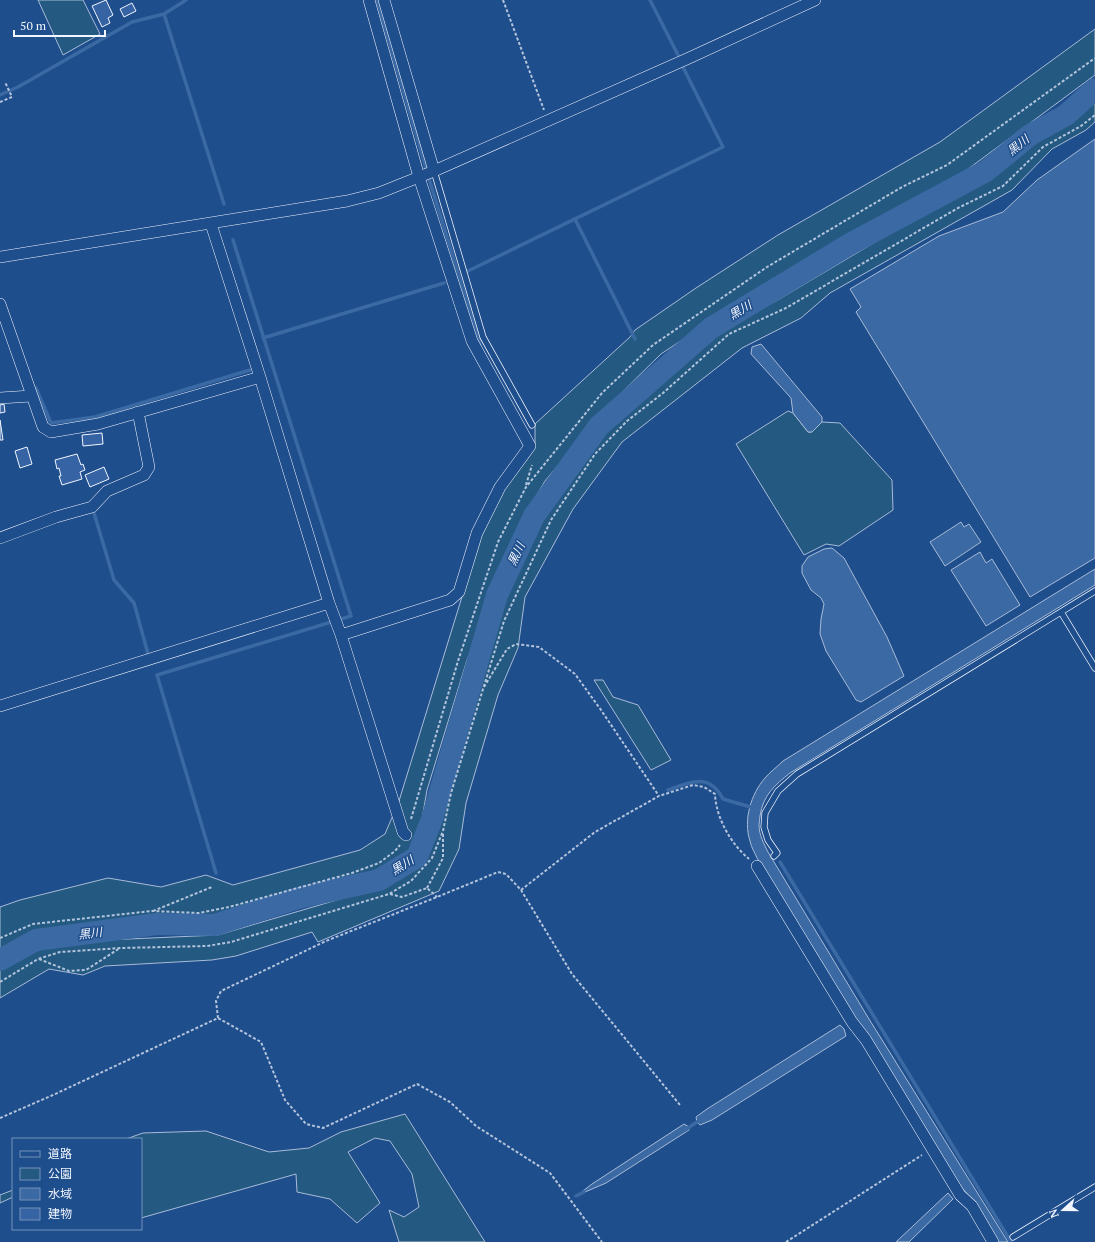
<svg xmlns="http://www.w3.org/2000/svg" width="1095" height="1242" viewBox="0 0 1095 1242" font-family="'PT Serif','Noto Sans JP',serif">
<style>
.green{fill:#245a82;stroke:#a8bbd7}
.water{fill:#3b69a3;stroke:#a8bbd7}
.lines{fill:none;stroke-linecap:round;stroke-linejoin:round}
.stream{stroke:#3b69a3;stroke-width:3.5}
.river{stroke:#3b69a3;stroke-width:22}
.building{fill:#3563a3;stroke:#f2f6ff}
.service-casing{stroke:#f2f6ff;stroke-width:7}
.minor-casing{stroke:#f2f6ff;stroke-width:12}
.path{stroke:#b3c4dc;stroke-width:2;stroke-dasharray:3 2;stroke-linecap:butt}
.service{stroke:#1f4e8c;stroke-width:5.5}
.minor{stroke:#1f4e8c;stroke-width:11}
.labels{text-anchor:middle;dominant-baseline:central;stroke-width:3;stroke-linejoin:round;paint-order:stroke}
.water-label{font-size:12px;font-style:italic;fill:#f2f6ff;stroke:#1f4e8c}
</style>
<rect width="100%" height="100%" fill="#1f4e8c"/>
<path class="green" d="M 38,0 L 83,0 L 100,34 L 63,55 Z
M 1095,29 L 1095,75 L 964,172 L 769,282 L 661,354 L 604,410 L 545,481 L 521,522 L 467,660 L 427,790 L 419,836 L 404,858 L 381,872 L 214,921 L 152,921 L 34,933 L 0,949 L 0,907 L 20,900 L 108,878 L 161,887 L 206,875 L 233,885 L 360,850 L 385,834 L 399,801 L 461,600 L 479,536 L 503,489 L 535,446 L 535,424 L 630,337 L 635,330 L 696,288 L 778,235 L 940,142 Z
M 1095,101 L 1095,122 L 1086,130 L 1052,149 L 1012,190 L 830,293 L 801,318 L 742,348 L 622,442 L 573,509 L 525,597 L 518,648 L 498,695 L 466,803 L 459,849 L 439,891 L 318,942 L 312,932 L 236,956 L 212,960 L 105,966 L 83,975 L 49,969 L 0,998 L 0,970 L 27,954 L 62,942 L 218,935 L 391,884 L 418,863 L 432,837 L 440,804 L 495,621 L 542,516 L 588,449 L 618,415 L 670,371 L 722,326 L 776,301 L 956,194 L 997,175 L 1038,137 L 1067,125 Z
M 788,411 L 793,413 L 808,432 L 812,432 L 822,422 L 840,423 L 892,480 L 893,510 L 839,546 L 826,544 L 804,555 L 736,444 Z
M 594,680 L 603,680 L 613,697 L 638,705 L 671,760 L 651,770 Z
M 405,1114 L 485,1242 L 399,1242 L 389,1210 L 404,1217 L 419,1207 L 412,1174 L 390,1141 L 375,1138 L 348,1152 L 380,1203 L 357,1223 L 330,1199 L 297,1192 L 296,1174 L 141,1218 L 141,1139 L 126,1139 L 143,1133 L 206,1131 L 269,1152 L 309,1148 L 341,1132 Z
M 13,1190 L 13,1197 L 0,1203 L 0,1195 Z"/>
<path class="water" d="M 1095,139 L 1095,558 L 1030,597 L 856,312 L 861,307 L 850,289 L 939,236 L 1003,212 L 1037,180 Z
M 761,344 L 822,417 L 822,422 L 812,432 L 808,432 L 793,413 L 791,398 L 751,354 L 752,347 Z
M 961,522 L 964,527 L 969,524 L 981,542 L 945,566 L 930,542 Z
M 832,548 L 844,558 L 887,637 L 904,676 L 861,702 L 856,700 L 826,651 L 820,634 L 821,619 L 824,604 L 821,598 L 811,590 L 802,573 L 802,566 L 808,557 L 824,549 Z
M 980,552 L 986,563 L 992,559 L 1020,605 L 986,626 L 951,570 Z
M 1095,569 L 1095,585 L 790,773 C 775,785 763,795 760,816 C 760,819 759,822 759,825 C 759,835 764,844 768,852 L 869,1019 L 1008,1242 L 998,1242 L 976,1204 L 961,1187 L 860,1027 L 757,858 C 755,853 751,847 750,841 C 743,820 751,794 765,778 C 770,772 777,767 783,761 Z
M 840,1025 L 844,1029 L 846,1036 L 712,1120 L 700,1125 L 697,1122 L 696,1117 L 707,1109 Z
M 684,1124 L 689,1127 L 689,1130 L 606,1183 L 578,1195 L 592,1184 Z
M 948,1193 L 953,1199 L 909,1242 L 896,1242 Z"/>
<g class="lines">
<path class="stream" d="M 186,0 L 164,14 L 224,204
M 377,0 L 430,182 L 480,344
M 650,0 L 678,55
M 0,95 L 18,87 L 132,22 L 164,14
M 575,219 L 635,339
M 468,271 L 723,147 L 683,67
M 263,338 L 444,283
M 36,388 L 51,423 L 95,417 L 250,370
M 94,513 L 114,580 L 134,603 L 148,654
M 668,790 C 690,782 709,772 723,799 L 754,808
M 780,862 L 1011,1242
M 216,873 L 157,675 L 351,616 L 233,240
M 685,1130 L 700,1120
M 576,1196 L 584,1192"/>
<path class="river" d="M 0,960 L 36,940 L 157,924 L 215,925 L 298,898 L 379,880 L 417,857 L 432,819 L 497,595 L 534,516 L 599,426 L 711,328 L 850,244 L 986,171 L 1030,135 L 1066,115 L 1095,89"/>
</g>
<path class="building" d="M 106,0 L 113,15 L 108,18 L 110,23 L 102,27 L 92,6 Z
M 132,3 L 136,11 L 124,17 L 120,9 Z
M 4,404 L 5,412 L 0,413 L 0,405 Z
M 0,420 L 3,440 L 0,440 Z
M 102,433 L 103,444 L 83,446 L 82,435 Z
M 27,447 L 32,464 L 20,468 L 15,451 Z
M 77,454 L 81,465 L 83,464 L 85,470 L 80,472 L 82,479 L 62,485 L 59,476 L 61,476 L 59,468 L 57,469 L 55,460 Z
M 104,467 L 109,479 L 90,487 L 85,475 Z"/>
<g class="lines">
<defs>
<path id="service" d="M 434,171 L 483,337 L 532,425
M 1061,612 L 1095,668
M 774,856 L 777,853 L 768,840 L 764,827 L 765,813 L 778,791 L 797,774 L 1095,591
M 1013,1237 L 1095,1187"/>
<path id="minor" d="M 384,0 L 434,171
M 211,224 L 260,377 L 329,603 L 341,635 L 403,832 L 406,835
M 0,257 L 347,201 L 379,193 L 434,171 L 689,58 L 815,0
M 0,304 L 43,427 L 51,432 L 98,424 L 260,377
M 0,398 L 31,396
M 0,538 L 56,517 L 92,507 L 107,491 L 144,475 L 149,467 L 138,412
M 341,635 L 450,600 L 459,592 L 477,533 L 500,487 L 530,446 L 472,341 L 419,177 L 369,0
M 0,706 L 329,603
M 757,866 L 852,1022 L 866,1040 L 960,1195 L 972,1206 L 993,1242"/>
</defs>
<use href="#service" class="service-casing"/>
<use href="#minor" class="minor-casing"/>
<path class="path" d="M 503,0 L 544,110
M 0,102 L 12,97 L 5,82
M 526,485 L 532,465
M 484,687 L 507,649 L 516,644 L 539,647 L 575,674 L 601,710 L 659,796
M 411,819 L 458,661 L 498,542 L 526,487 L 602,393 L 653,345 L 767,267 L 902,187 L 947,165 L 1095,58
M 427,888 L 443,858 L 443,832
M 521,890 L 595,832 L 659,796 L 693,785 L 704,787 L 715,794 C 716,818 731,844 749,859
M 390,894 L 402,897 L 427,888 L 437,897
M 153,911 L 212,887
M 0,938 L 33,924 L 152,911 L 199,913 L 229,907 L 352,873 L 379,863 L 395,851 L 400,845
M 39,959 L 69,971 L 86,970 L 120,948
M 0,982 L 38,959 L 60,952 L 121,948 L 207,946 L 231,942 L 389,894 L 411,881 L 432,858 L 443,831 L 451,793 L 504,621 L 551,520 L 595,454 L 627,421 L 663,393 L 729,334 L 786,308 L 958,208 L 1003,186 L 1043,147 L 1081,126 L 1095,115
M 218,1018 L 216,1001 L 221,991 L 326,941 L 437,897 L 498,872 L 506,874 L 521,890 L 572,974 L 680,1105
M 0,1118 L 53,1095 L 218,1018 L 261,1042 L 285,1100 L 306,1124 L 323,1128 L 417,1084 L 450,1102 L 476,1126 L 550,1173 L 602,1242
M 786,1242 L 922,1155"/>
<use href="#service" class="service"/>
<use href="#minor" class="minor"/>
</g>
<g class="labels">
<g class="water-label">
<text transform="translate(1018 145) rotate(-39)">黒川</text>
<text transform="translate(740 310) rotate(-31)">黒川</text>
<text transform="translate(516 554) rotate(-65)">黒川</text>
<text transform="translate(402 865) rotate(-32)">黒川</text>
<text transform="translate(90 933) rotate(-7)">黒川</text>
</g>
</g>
<rect x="12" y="1138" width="130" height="92" fill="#1f4e8c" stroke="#7391ba"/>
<rect x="20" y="1151" width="20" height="6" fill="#1f4e8c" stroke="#7391ba"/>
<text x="48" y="1158" font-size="12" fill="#f2f6ff">道路</text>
<rect x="20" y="1168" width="20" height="12" fill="#245a82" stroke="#7391ba"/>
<text x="48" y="1178" font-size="12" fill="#f2f6ff">公園</text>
<rect x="20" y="1188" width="20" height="12" fill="#3b69a3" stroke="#7391ba"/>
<text x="48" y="1198" font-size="12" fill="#f2f6ff">水域</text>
<rect x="20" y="1208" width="20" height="12" fill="#3563a3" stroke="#7391ba"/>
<text x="48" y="1218" font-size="12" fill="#f2f6ff">建物</text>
<g transform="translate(1063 1210) rotate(249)" stroke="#1f4e8c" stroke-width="3" paint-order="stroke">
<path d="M0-3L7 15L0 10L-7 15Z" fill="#f2f6ff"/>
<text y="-6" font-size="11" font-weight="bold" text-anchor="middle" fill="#f2f6ff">N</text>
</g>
<path d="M14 30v6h91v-6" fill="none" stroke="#f2f6ff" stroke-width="2"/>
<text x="20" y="30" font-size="12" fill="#f2f6ff" stroke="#1f4e8c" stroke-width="3" paint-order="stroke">50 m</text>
</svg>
